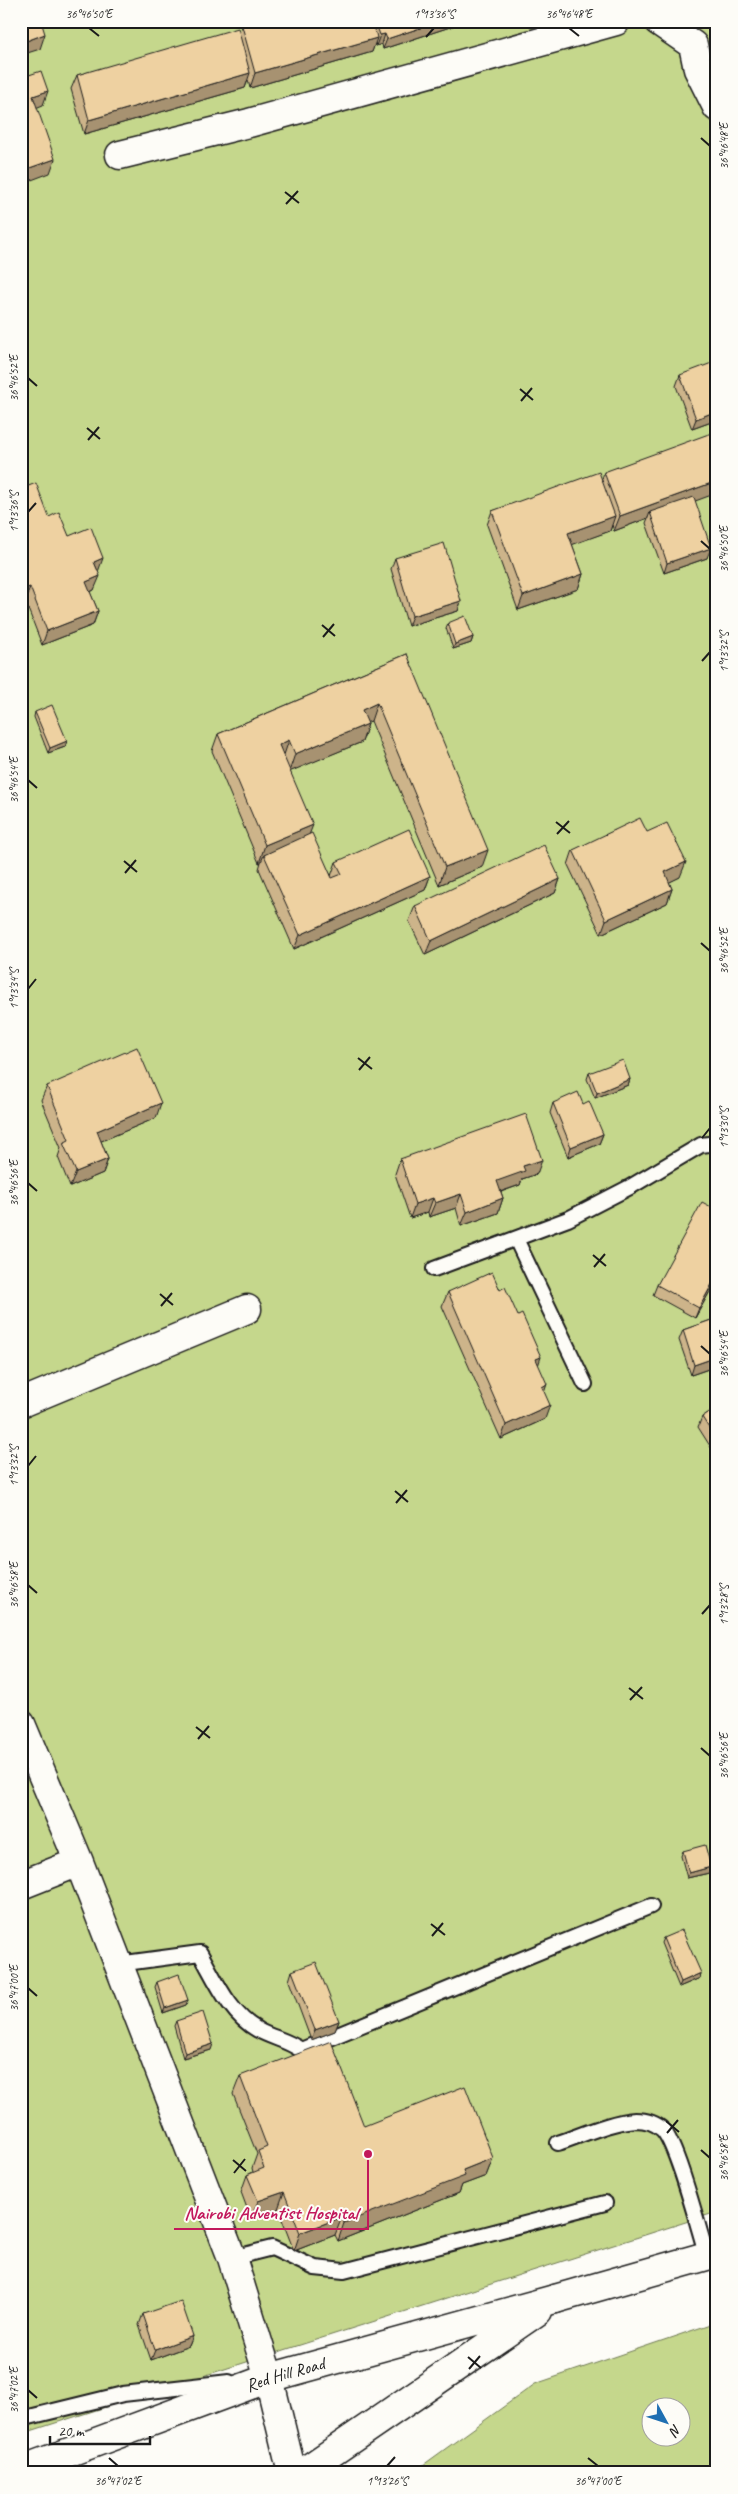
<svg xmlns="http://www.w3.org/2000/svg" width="738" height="2494" viewBox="0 0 738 2494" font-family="Caveat,sans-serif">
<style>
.green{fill:#c5d78c;stroke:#707a54;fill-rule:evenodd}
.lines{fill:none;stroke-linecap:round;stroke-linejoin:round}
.service-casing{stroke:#1c1c1c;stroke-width:18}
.minor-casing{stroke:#1c1c1c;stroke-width:31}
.tertiary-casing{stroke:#1c1c1c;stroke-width:31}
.secondary-casing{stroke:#1c1c1c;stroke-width:31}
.service{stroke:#fdfcf7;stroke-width:14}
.minor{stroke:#fdfcf7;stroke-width:28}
.tertiary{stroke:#fdfcf7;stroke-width:28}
.secondary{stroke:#fdfcf7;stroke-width:28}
.wall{fill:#cdb48a;stroke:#1c1c1c}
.shaded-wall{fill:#a79271;stroke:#1c1c1c}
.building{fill:#eed1a1;stroke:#1c1c1c}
.ticks{fill:none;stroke:#1c1c1c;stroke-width:2}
.labels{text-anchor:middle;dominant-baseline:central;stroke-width:4;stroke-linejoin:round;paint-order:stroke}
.street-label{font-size:18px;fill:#1c1c1c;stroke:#fdfcf7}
.leader{fill:none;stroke:#c2185b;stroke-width:2}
.callout-dot{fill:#c2185b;stroke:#fdfcf7;stroke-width:2}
.callout-label{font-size:19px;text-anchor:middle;font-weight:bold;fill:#c2185b;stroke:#fdfcf7;stroke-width:4;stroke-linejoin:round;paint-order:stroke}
.neatline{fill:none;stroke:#1c1c1c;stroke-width:2}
.ticks-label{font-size:12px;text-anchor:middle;fill:#1c1c1c}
</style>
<rect width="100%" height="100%" fill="#fdfcf7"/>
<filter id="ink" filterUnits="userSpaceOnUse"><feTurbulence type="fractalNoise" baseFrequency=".02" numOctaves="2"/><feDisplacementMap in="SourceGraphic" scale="10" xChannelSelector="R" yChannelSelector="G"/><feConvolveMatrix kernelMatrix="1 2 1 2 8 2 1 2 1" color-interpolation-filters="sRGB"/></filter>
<g filter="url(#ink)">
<path class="green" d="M 21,21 L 717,21 L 717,2212 L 21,2434 Z
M 717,2322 L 717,2473 L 412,2473 L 535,2384 ZM 650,2406 L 680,2406 L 680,2436 L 650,2436 Z"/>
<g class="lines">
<defs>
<path id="service" d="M 516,1239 L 585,1384
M 434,1269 L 568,1219 L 630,1187 L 701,1145 L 717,1143
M 118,1964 L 200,1953 C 215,1979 230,2015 258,2030 C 272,2038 287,2040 301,2050 L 651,1906
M 558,2143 C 582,2135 610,2122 635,2120 C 645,2120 656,2123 663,2130 C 678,2147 699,2231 707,2256
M 232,2258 L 272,2248 L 315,2268 L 344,2271 L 605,2203
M 21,2419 L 123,2394 L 229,2382"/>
<path id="minor" d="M 658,21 L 693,45 L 698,69 L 717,107
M 120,155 L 249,123 L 616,21
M 21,1403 L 247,1309
M 21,1724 L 79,1862
M 21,1885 L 79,1862 L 232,2258 L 269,2378 L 292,2473"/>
<path id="tertiary" d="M 555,2299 L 717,2253"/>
<g id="secondary">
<path id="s1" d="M 21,2470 L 269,2378 L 555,2299"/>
<path d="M 302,2473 L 538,2311"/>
</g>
</defs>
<use href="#service" class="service-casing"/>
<use href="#minor" class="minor-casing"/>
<use href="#tertiary" class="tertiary-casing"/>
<use href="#secondary" class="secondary-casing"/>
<use href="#service" class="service"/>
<use href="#minor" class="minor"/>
<use href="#tertiary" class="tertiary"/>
<use href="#secondary" class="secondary"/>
</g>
<path class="wall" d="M 257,21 L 455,21 L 453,26 L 383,49 L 382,44 L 376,46 L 375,43 L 372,52 L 250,88 L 248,80 L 245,88 L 84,134 L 71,89 L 77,75 L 239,33 L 242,26 Z
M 680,375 L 717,420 L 692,429 L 676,386 Z
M 604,472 L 695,501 L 707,558 L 664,573 L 646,523 L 648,518 L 614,531 L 612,525 L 610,531 L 572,544 L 583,574 L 578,589 L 518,610 L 487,525 L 492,511 L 602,479 Z
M 21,489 L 69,536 L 98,572 L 94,590 L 90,592 L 98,611 L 93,625 L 42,645 L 25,601 L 21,603 Z
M 395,558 L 461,601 L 458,611 L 408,626 L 391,569 Z
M 448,623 L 473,637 L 471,643 L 453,649 L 446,628 Z
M 407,654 L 482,867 L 439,885 L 371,721 L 367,722 L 368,724 L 362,742 L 290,771 L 310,834 L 331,876 L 336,862 L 430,876 L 425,890 L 294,949 L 259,869 L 261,862 L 259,863 L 212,751 L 218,734 Z
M 35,712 L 65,747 L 48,753 L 34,717 Z
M 647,832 L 680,877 L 669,882 L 672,889 L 667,903 L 601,934 L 568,865 L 573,850 Z
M 560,879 L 555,893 L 425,955 L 409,921 L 415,906 Z
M 589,1073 L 630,1079 L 628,1085 L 595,1098 L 587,1079 Z
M 47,1086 L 156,1118 L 101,1141 L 108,1159 L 103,1173 L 70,1187 L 58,1157 L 61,1148 L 41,1100 Z
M 553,1103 L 583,1104 L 603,1134 L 599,1144 L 568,1157 L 550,1113 Z
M 400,1159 L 537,1174 L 522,1179 L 520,1185 L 501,1192 L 503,1198 L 498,1213 L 461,1226 L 456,1208 L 429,1217 L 428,1212 L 410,1218 L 395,1174 Z
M 717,1210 L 717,1279 L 695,1318 L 653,1295 L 657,1285 Z
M 500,1290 L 538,1364 L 545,1419 L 501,1439 L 442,1306 L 448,1292 Z
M 717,1318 L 717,1366 L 691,1375 L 679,1340 L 683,1330 Z
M 717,1407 L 717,1457 L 698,1427 L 702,1417 Z
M 683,1851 L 711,1867 L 709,1873 L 687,1878 L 681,1856 Z
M 663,1938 L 701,1973 L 700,1978 L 679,1987 L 661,1943 Z
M 292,1971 L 339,2021 L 335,2031 L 311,2040 L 289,1981 Z
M 157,1982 L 188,2000 L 186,2005 L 163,2013 L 155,1987 Z
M 176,2021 L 211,2050 L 183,2058 L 174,2026 Z
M 240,2076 L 364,2126 L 493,2158 L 486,2176 L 462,2185 L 459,2193 L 338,2241 L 335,2235 L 294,2251 L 278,2209 L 251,2219 L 241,2192 L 247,2175 L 253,2172 L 252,2168 L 257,2154 L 233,2094 Z
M 143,2314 L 193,2336 L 189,2346 L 151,2360 L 139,2325 Z"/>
<path class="shaded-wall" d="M 441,21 L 455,21 L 453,26 L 383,49 L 387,39 Z
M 45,34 L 40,49 L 21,55 L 21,43 Z
M 385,34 L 382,44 L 376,46 L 380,35 Z
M 377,38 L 372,52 L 250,88 L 255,73 Z
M 250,73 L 245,88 L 84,134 L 89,120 Z
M 48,91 L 43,105 L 28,111 L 33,96 Z
M 55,159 L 50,173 L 21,184 L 21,171 Z
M 717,411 L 717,420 L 692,429 L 696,419 Z
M 717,481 L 717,493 L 652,517 L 650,512 L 648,518 L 614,531 L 620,516 Z
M 615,516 L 610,531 L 563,548 L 568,533 Z
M 711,548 L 707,558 L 664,573 L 667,563 Z
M 103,558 L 98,572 L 94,562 Z
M 583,574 L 578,589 L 518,610 L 523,596 Z
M 100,576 L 94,590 L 81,596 L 86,582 Z
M 30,587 L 25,601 L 21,603 L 21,590 Z
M 461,601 L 458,611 L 408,626 L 412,616 Z
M 98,611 L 93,625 L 42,645 L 47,631 Z
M 473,637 L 471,643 L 453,649 L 455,644 Z
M 377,703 L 371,721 L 356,727 L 362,710 Z
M 368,724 L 362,742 L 289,772 L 295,754 Z
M 289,740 L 283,758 L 279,745 Z
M 67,741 L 65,747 L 48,753 L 50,748 Z
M 313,825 L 306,843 L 264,855 L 261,862 L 259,863 L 265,845 Z
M 488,850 L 482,867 L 439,885 L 445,867 Z
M 686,862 L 680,877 L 660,887 L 665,872 Z
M 430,876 L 425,890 L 294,949 L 300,935 Z
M 560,879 L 555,893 L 425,955 L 431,941 Z
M 672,889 L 667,903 L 601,934 L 606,920 Z
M 630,1079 L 628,1085 L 595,1098 L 597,1093 Z
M 161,1103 L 156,1118 L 92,1145 L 97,1131 Z
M 603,1134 L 599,1144 L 568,1157 L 571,1147 Z
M 108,1159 L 103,1173 L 70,1187 L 76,1172 Z
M 542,1160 L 537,1174 L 522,1179 L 520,1185 L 491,1195 L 497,1181 L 523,1166 Z
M 461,1194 L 456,1208 L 429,1217 L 435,1203 Z
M 433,1198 L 428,1212 L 410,1218 L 415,1204 Z
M 503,1198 L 498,1213 L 461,1226 L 467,1212 Z
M 717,1275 L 717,1279 L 695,1318 L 699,1308 Z
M 541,1357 L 536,1372 L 536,1359 Z
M 717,1357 L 717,1366 L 691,1375 L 694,1365 Z
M 547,1384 L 542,1399 L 542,1387 Z
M 550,1405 L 545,1419 L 501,1439 L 506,1425 Z
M 711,1867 L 709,1873 L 687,1878 L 689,1873 Z
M 701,1973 L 700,1978 L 679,1987 L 681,1982 Z
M 188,2000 L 186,2005 L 163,2013 L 165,2008 Z
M 339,2021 L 335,2031 L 311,2040 L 315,2030 Z
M 213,2044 L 211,2050 L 183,2058 L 185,2053 Z
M 493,2158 L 486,2176 L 462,2185 L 459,2193 L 338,2241 L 344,2223 L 463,2170 Z
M 284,2192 L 278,2209 L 251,2219 L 258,2201 Z
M 342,2217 L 335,2235 L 294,2251 L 300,2233 Z
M 193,2336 L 189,2346 L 151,2360 L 155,2350 Z"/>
<path class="building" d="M 21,21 L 41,21 L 45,34 L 21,43 Z
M 257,21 L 373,21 L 377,38 L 255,73 L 242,26 Z
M 375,21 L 441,21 L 387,39 L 385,34 L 380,35 Z
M 238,28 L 250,73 L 89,120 L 77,75 Z
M 21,63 L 26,76 L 41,71 L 48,91 L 33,96 L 55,159 L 21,171 Z
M 717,361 L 717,411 L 696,419 L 680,375 Z
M 717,431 L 717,481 L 620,516 L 604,472 Z
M 599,472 L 615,516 L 568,533 L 583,574 L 523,596 L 492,511 Z
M 36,483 L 49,517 L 59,512 L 69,536 L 91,527 L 103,558 L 94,562 L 100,576 L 86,582 L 98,611 L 47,631 L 30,587 L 21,590 L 21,552 L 24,551 L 21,543 L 21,489 Z
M 694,497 L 711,548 L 667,563 L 650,512 Z
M 444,543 L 461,601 L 412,616 L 395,558 Z
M 465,616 L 473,637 L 455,644 L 448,623 Z
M 407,654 L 488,850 L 445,867 L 377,703 L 362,710 L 368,724 L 295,754 L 289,740 L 279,745 L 313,825 L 265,845 L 218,734 Z
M 52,705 L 67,741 L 50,748 L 35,712 Z
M 640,818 L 647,832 L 667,823 L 686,862 L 665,872 L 672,889 L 606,920 L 573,850 Z
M 409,829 L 430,876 L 300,935 L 264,855 L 312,833 L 332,878 L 342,874 L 336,862 Z
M 544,845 L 560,879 L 431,941 L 415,906 Z
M 137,1047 L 161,1103 L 97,1131 L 108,1159 L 76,1172 L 63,1143 L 69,1140 L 47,1086 Z
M 623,1060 L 630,1079 L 597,1093 L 589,1073 Z
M 578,1092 L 583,1104 L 589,1101 L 603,1134 L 571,1147 L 553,1103 Z
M 526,1114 L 542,1160 L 523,1166 L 525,1171 L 497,1181 L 503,1198 L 467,1212 L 461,1194 L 435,1203 L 433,1198 L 415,1204 L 400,1159 Z
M 702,1202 L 717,1210 L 717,1275 L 699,1308 L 657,1285 Z
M 492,1272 L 500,1290 L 505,1287 L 518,1316 L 522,1314 L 541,1357 L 536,1359 L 547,1384 L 542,1387 L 550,1405 L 506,1425 L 448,1292 Z
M 717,1318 L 717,1357 L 694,1365 L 683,1330 Z
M 717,1407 L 717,1441 L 702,1417 Z
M 705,1845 L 711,1867 L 689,1873 L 683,1851 Z
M 682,1930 L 701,1973 L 681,1982 L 663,1938 Z
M 316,1962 L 339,2021 L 315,2030 L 292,1971 Z
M 179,1974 L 188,2000 L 165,2008 L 157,1982 Z
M 203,2012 L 213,2044 L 185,2053 L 176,2021 Z
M 331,2041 L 364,2126 L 465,2086 L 493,2158 L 463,2170 L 465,2176 L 344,2223 L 342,2217 L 300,2233 L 284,2192 L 258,2201 L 247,2175 L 264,2168 L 258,2151 L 267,2147 L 240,2076 Z
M 181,2301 L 193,2336 L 155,2350 L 143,2314 Z"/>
</g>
<path class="ticks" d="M 89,28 L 99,36M 569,28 L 579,36M 426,37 L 434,28M 701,138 L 710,146M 285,192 L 299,203M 286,204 L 298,191M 28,378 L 37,386M 520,389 L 533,400M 521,401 L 532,388M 87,428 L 100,439M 88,440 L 99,427M 28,512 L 36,503M 701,541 L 710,549M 322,625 L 335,636M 323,637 L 334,624M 702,661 L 710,652M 28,780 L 37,788M 556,822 L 570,833M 557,834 L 569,821M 124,861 L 137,872M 125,873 L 136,860M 701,943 L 710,951M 28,989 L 36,979M 358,1058 L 372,1069M 359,1070 L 370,1057M 702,1138 L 710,1128M 28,1183 L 37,1191M 593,1255 L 606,1266M 594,1267 L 605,1254M 160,1294 L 173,1305M 161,1306 L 172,1293M 701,1346 L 710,1354M 28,1466 L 36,1456M 395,1491 L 408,1502M 396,1503 L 407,1490M 28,1585 L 37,1593M 702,1614 L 710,1605M 629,1688 L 643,1699M 630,1700 L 642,1687M 196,1727 L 210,1738M 198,1739 L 209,1726M 701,1748 L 710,1756M 431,1924 L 445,1935M 432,1936 L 443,1923M 28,1988 L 37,1996M 666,2121 L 679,2132M 667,2133 L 678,2120M 701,2150 L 710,2158M 233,2160 L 246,2171M 234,2173 L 245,2159M 468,2357 L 481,2368M 469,2369 L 480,2356M 28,2390 L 37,2398M 109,2458 L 118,2466M 588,2458 L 598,2466M 387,2466 L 395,2457"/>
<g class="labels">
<g class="street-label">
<text stroke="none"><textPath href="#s1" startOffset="281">Red Hill Road</textPath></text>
</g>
</g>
<path class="leader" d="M368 2154L368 2229H174"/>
<circle class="callout-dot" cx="368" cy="2154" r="5"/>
<g class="callout-label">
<text x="271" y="2219">Nairobi Adventist Hospital</text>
</g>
<rect width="738" height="2494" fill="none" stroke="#fdfcf7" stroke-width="55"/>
<g transform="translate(666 2422) rotate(130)"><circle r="24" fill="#fdfcf7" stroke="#a3a29f"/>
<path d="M0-4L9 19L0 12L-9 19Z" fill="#1f6fb2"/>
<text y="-8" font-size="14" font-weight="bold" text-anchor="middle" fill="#1c1c1c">N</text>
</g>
<path d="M50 2436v8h100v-8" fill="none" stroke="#1c1c1c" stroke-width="2.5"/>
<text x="58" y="2436" font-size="15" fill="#1c1c1c" stroke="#fdfcf7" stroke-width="4" paint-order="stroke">20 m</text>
<rect x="28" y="28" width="682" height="2438" class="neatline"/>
<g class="ticks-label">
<text x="89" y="18">36°46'50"E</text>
<text x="434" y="18">1°13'36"S</text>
<text x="569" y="18">36°46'48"E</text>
<text transform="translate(724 146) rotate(-90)" y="4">36°46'48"E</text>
<text transform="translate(14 378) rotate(-90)" y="4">36°46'52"E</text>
<text transform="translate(14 512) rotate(-90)" y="4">1°13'36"S</text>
<text transform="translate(724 549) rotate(-90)" y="4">36°46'50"E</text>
<text transform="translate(724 652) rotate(-90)" y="4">1°13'32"S</text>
<text transform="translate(14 780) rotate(-90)" y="4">36°46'54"E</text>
<text transform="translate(724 951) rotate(-90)" y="4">36°46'52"E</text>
<text transform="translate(14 989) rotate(-90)" y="4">1°13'34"S</text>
<text transform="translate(724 1128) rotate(-90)" y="4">1°13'30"S</text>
<text transform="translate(14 1183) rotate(-90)" y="4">36°46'56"E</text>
<text transform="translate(724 1354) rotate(-90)" y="4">36°46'54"E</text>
<text transform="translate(14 1466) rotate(-90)" y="4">1°13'32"S</text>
<text transform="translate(14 1585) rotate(-90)" y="4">36°46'58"E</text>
<text transform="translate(724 1605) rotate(-90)" y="4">1°13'28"S</text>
<text transform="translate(724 1756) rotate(-90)" y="4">36°46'56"E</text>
<text transform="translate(14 1988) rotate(-90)" y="4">36°47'00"E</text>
<text transform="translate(724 2158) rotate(-90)" y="4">36°46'58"E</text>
<text transform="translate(14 2390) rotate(-90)" y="4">36°47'02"E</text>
<text x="118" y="2485">36°47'02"E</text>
<text x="387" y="2485">1°13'26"S</text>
<text x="598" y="2485">36°47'00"E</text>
</g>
</svg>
